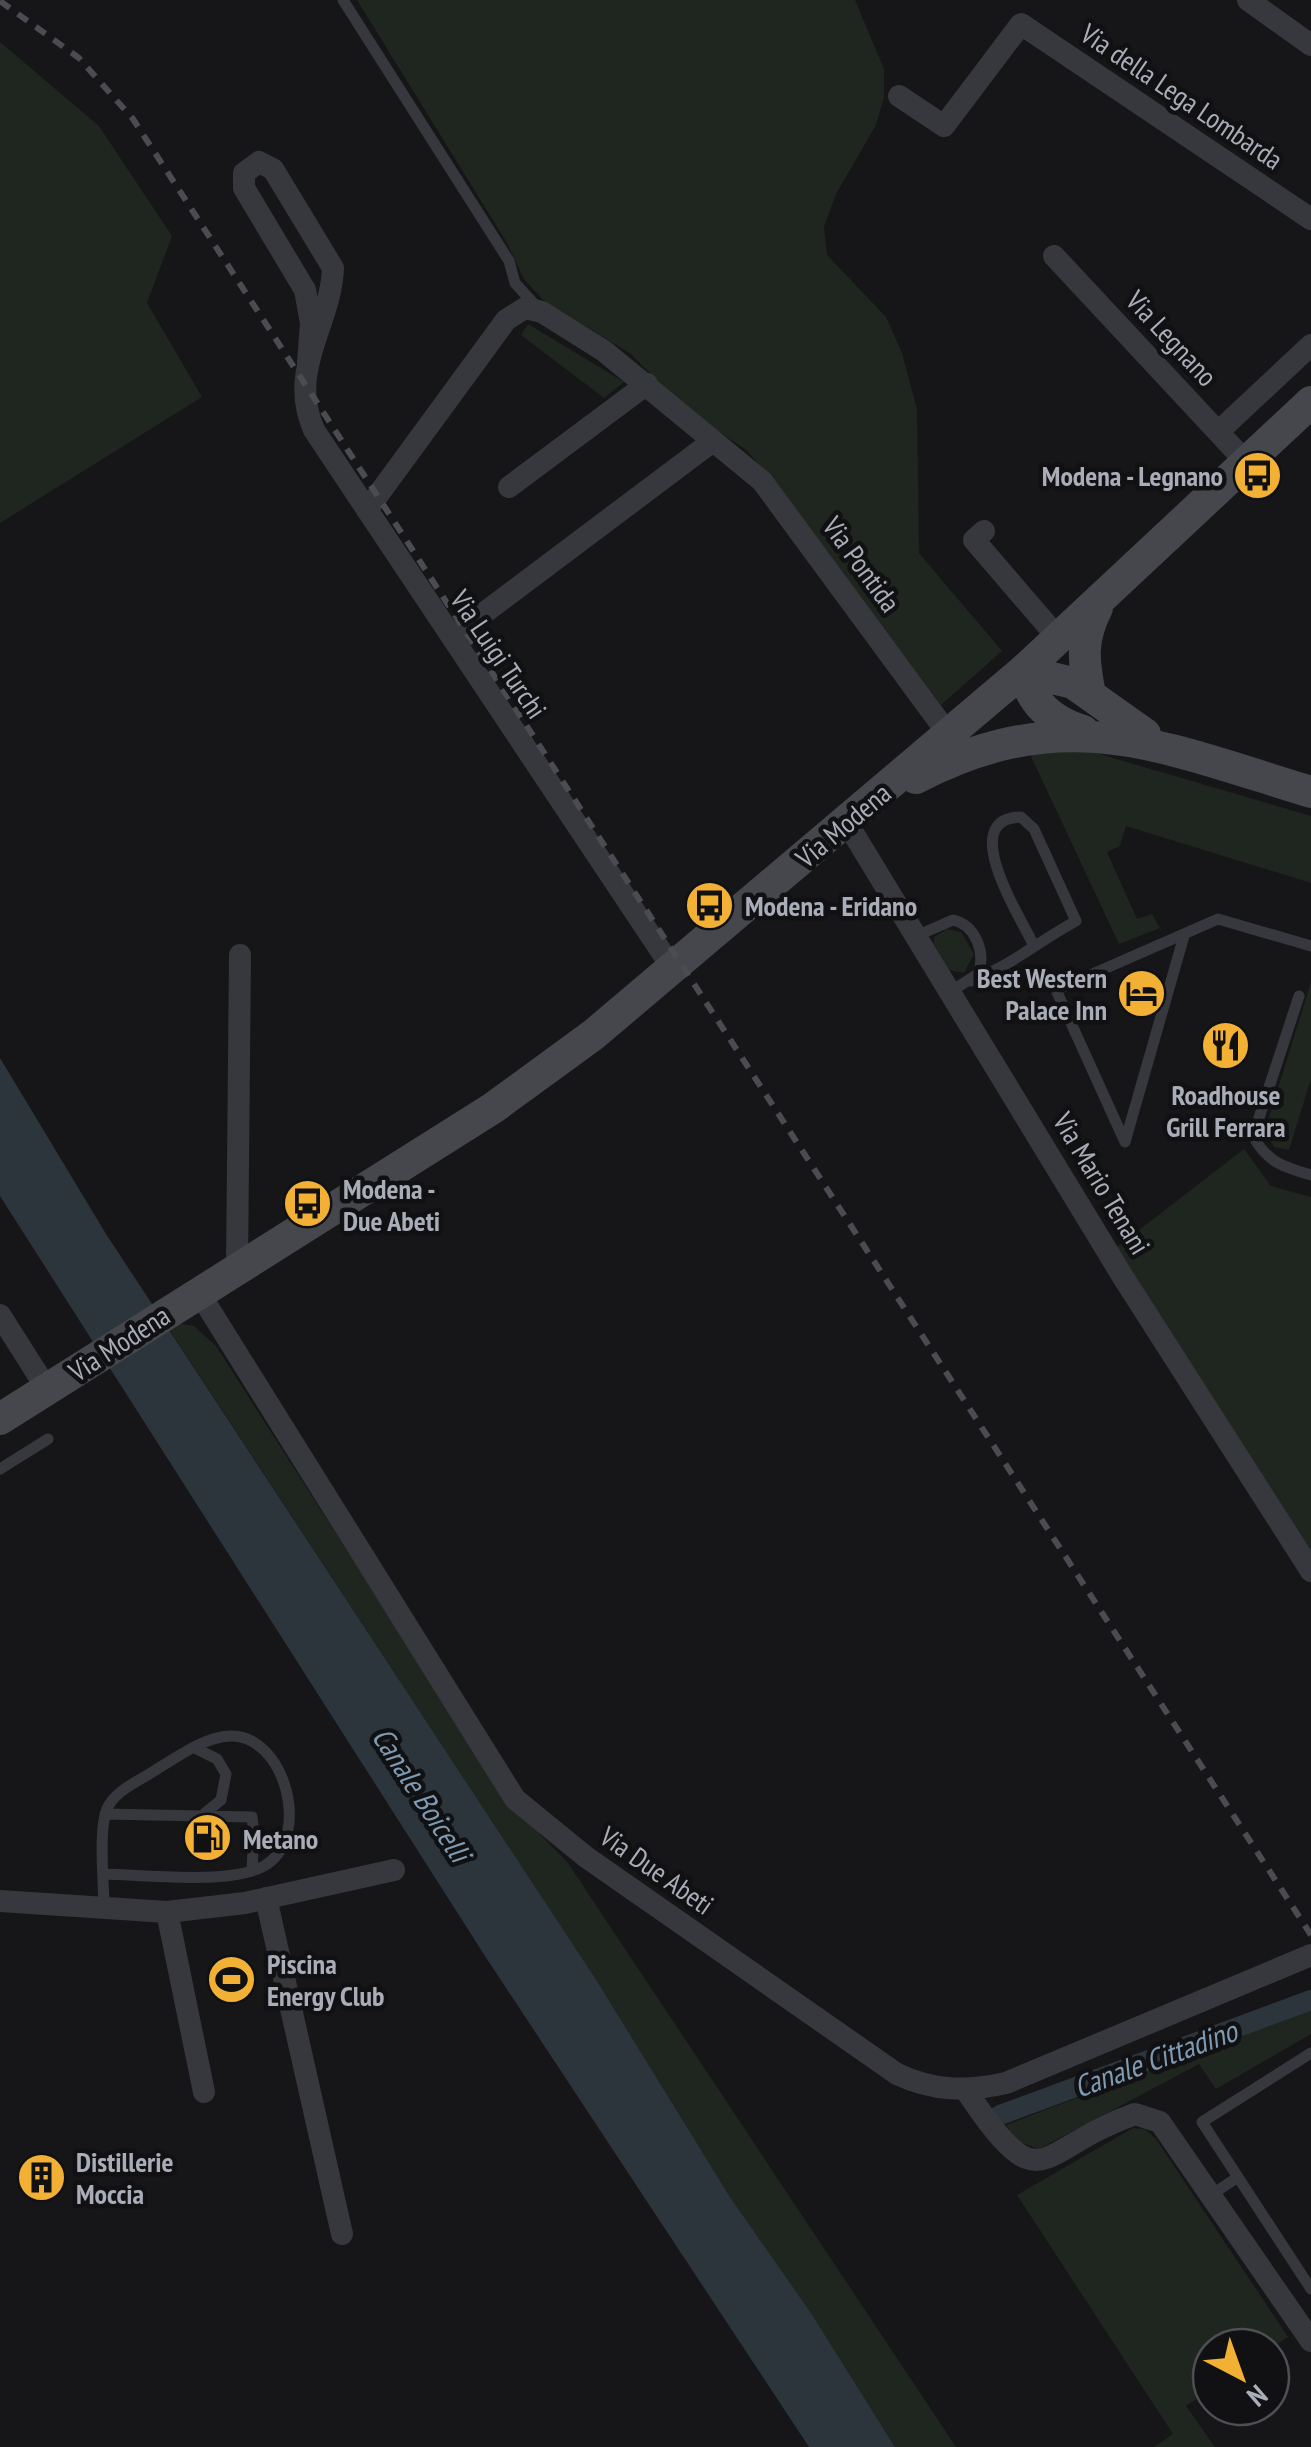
<svg xmlns="http://www.w3.org/2000/svg" width="1311" height="2447" viewBox="0 0 1311 2447" font-family="'PT Sans Narrow',sans-serif">
<style>
.green{fill:#1e261f}
.water{fill:#2c353c}
.lines{fill:none;stroke-linecap:round;stroke-linejoin:round}
.canal{stroke:#2c353c;stroke-width:20}
.lane{stroke:#37383d;stroke-width:11}
.street{stroke:#37383d;stroke-width:22}
.secondary{stroke:#45474d;stroke-width:32}
.rail{stroke:#4a4c52;stroke-width:6;stroke-dasharray:12 10;stroke-linecap:butt}
.labels{text-anchor:middle;dominant-baseline:central;stroke-width:9;stroke-linejoin:round;paint-order:stroke}
.street-label{font-size:28px;fill:#a8adb8;stroke:#111113}
.poi-label{font-size:28px;font-weight:bold;fill:#a8adb8;stroke:#111113;text-anchor:start}
.water-label{font-size:30px;font-style:italic;fill:#7f9bb3;stroke:#111113}
</style>
<rect width="100%" height="100%" fill="#161618"/>
<path class="green" d="M 357,0 L 855,0 L 884,69 L 884,97 L 876,125 L 836,194 L 824,227 L 827,255 L 886,317 L 902,353 L 917,409 L 919,553 L 1002,651 L 941,705 L 770,476 L 745,449 L 690,413 L 631,354 L 543,300 L 524,279 L 507,243 Z
M 0,42 L 99,126 L 172,236 L 147,303 L 202,397 L 0,523 Z
M 528,324 L 624,382 L 604,398 L 521,335 Z
M 1086,750 L 1311,816 L 1311,883 L 1126,826 L 1120,846 L 1107,852 L 1137,919 L 1152,914 L 1160,928 L 1119,944 L 1029,752 Z
M 947,929 L 961,932 L 974,954 L 964,973 L 949,970 L 934,944 L 934,937 Z
M 1311,982 L 1311,1079 L 1289,1150 L 1274,1147 L 1265,1130 Z
M 1244,1149 L 1271,1186 L 1311,1197 L 1311,1556 L 1117,1247 Z
M 173,1322 L 194,1326 L 216,1346 L 505,1798 L 568,1863 L 956,2447 L 895,2447 L 811,2313 L 730,2197 L 597,1981 L 165,1323 Z
M 1311,2008 L 1311,2034 L 1216,2089 L 1199,2064 L 1039,2149 L 1017,2141 L 1006,2125 Z
M 1133,2128 L 1145,2129 L 1156,2139 L 1288,2337 L 1271,2348 L 1211,2347 L 1211,2389 L 1186,2406 L 1215,2447 L 1154,2447 L 1173,2434 L 1017,2195 Z"/>
<path class="water" d="M 0,1058 L 106,1234 L 597,1981 L 730,2197 L 811,2313 L 895,2447 L 809,2447 L 485,1956 L 0,1196 Z"/>
<g class="lines">
<path class="canal" d="M 1000,2115 L 1311,2000"/>
<path class="lane" d="M 343,0 L 509,261 L 515,283 L 535,305
M 916,936 L 953,920 C 976,925 986,953 978,974 L 950,992
M 1184,936 L 1125,1142 L 1056,990 L 1218,919 L 1311,946
M 971,981 C 1009,967 1039,941 1076,921 L 1034,829 L 1021,817 C 956,818 1020,916 1033,944
M 1299,996 L 1253,1136 C 1267,1162 1283,1167 1311,1175
M 0,1469 L 48,1439
M 195,1748 L 217,1759 L 226,1774 L 221,1800 L 205,1813
M 105,1814 L 252,1817 L 253,1826
M 252,1870 L 253,1851
M 104,1908 C 104,1884 98,1830 107,1809 C 114,1791 139,1781 154,1771 C 176,1758 203,1737 230,1736 C 285,1734 313,1838 264,1866 C 230,1885 144,1875 105,1874
M 1311,2053 L 1202,2122 L 1311,2289
M 1211,2195 L 1238,2177"/>
<path class="street" d="M 1248,0 L 1311,45
M 899,96 L 944,126 L 1021,24 L 1311,219
M 1054,256 L 1246,462
M 308,363 L 311,323 L 305,290 L 244,188 L 244,173 L 259,162 L 273,169 L 333,268 C 331,325 287,369 314,430 L 673,969
M 1218,432 L 1311,345
M 509,487 L 647,384
M 367,510 L 506,320 L 525,308 L 542,312 L 604,351 L 762,481 L 949,735
M 984,531 L 974,540 L 1059,639
M 452,637 L 713,441
M 847,823 L 1123,1277 L 1311,1571
M 237,1267 L 240,955
M 198,1291 L 515,1799 L 586,1857 L 897,2074 C 933,2091 966,2092 1006,2083 L 1311,1955
M 0,1315 L 47,1389
M 266,1898 L 342,2234
M 0,1901 L 167,1912 L 245,1903 L 394,1870
M 167,1912 L 204,2092
M 965,2089 C 1045,2208 1034,2149 1135,2114 L 1160,2122 L 1311,2341"/>
<path class="secondary" d="M 1023,671 L 1073,683 L 1145,734
M 1023,671 C 1032,704 1051,721 1083,731
M 1090,694 C 1083,660 1081,639 1097,608
M 916,778 C 1066,700 1162,747 1311,792
M 0,1419 L 493,1108 L 593,1035 L 1023,671 L 1311,402"/>
<path class="rail" d="M 0,1 L 79,58 L 133,119 L 1311,1935"/>
</g>
<defs>
<symbol id="bus-disc" viewBox="-11 -11 22 22"><circle r="9.5" fill="#f2b134" stroke="#111113"/><path d="M-5-6H5V4H4V6H2V4H-2V6H-4V4H-5ZM-3.5-4V0h7V-4ZM-3.5 1.2v1.5H-2V1.2ZM2 1.2v1.5H3.5V1.2Z" fill="#111"/></symbol>
<symbol id="hotel-disc" viewBox="-11 -11 22 22"><circle r="9.5" fill="#f2b134" stroke="#111113"/><path d="M-6-4.5h1.5V1H6V5H4.5V3h-9V5H-6ZM-4 0a1.8 1.8 0 1 1 3.6 0ZM.5 0V-2.5h3Q6-2.5 6 0Z" fill="#111"/></symbol>
<symbol id="restaurant-disc" viewBox="-11 -11 22 22"><circle r="9.5" fill="#f2b134" stroke="#111113"/><path d="M-5-6h1v4h1v-4h1v4h1v-4h1v5L-1.5 .5V6h-2V.5L-5-1ZM5-6V6H3V1.5H1.5Q1.5-4 5-6Z" fill="#111"/></symbol>
<symbol id="fuel-disc" viewBox="-11 -11 22 22"><circle r="9.5" fill="#f2b134" stroke="#111113"/><path d="M-5.5-6h7V0h2V4h1.3V-2.5L3-4.5l.8-.8L6-3V5H2.5V1h-1V6h-7ZM-4.2-4.7v3.2H.2V-4.7Z" fill="#111"/></symbol>
<symbol id="stadium-disc" viewBox="-11 -11 22 22"><circle r="9.5" fill="#f2b134" stroke="#111113"/><path d="M0-5a6.5 5 0 1 0 0 10a6.5 5 0 1 0 0-10ZM-3.5-1.8h7v3.6h-7Z" fill="#111"/></symbol>
<symbol id="building-disc" viewBox="-11 -11 22 22"><circle r="9.5" fill="#f2b134" stroke="#111113"/><path d="M-4-6H4V6H1V3H-1V6H-4ZM-2.5-4.3h1.7v1.8h-1.7ZM.8-4.3h1.7v1.8H.8ZM-2.5-1h1.7V.8h-1.7ZM.8-1h1.7V.8H.8Z" fill="#111"/></symbol>
</defs>
<g fill-rule="evenodd">
<use href="#bus-disc" x="1230" y="448" width="55" height="55"/>
<use href="#bus-disc" x="682" y="878" width="55" height="55"/>
<use href="#hotel-disc" x="1114" y="966" width="55" height="55"/>
<use href="#restaurant-disc" x="1198" y="1018" width="55" height="55"/>
<use href="#bus-disc" x="280" y="1176" width="55" height="55"/>
<use href="#fuel-disc" x="180" y="1810" width="55" height="55"/>
<use href="#stadium-disc" x="204" y="1952" width="55" height="55"/>
<use href="#building-disc" x="14" y="2150" width="55" height="55"/>
</g>
<g class="labels">
<g class="street-label">
<text transform="translate(1182 96) rotate(34)">Via della Lega Lombarda</text>
<text transform="translate(1172 338) rotate(47)">Via Legnano</text>
<text transform="translate(862 564) rotate(54)">Via Pontida</text>
<text transform="translate(499 654) rotate(56)">Via Luigi Turchi</text>
<text transform="translate(843 825) rotate(-40)">Via Modena</text>
<text transform="translate(1102 1183) rotate(59)">Via Mario Tenani</text>
<text transform="translate(119 1343) rotate(-33)">Via Modena</text>
<text transform="translate(657 1870) rotate(35)">Via Due Abeti</text>
</g>
<g class="poi-label">
<text x="1223" y="475" text-anchor="end">Modena - Legnano</text>
<text x="745" y="905">Modena - Eridano</text>
<text x="1107" y="977" text-anchor="end">Best Western<tspan x="1107" dy="32">Palace Inn</tspan></text>
<text x="1226" y="1094" text-anchor="middle">Roadhouse<tspan x="1226" dy="32">Grill Ferrara</tspan></text>
<text x="343" y="1188">Modena -<tspan x="343" dy="32">Due Abeti</tspan></text>
<text x="243" y="1838">Metano</text>
<text x="267" y="1963">Piscina<tspan x="267" dy="32">Energy Club</tspan></text>
<text x="76" y="2161">Distillerie<tspan x="76" dy="32">Moccia</tspan></text>
</g>
<g class="water-label">
<text transform="translate(422 1794) rotate(57)">Canale Boicelli</text>
<text transform="translate(1155 2058) rotate(-20)">Canale Cittadino</text>
</g>
</g>
<g transform="translate(1241 2377) rotate(139)"><circle r="48" fill="#111113" stroke="#4d4f55" stroke-width="2.5"/>
<path d="M0-8L18 38L0 25L-18 38Z" fill="#f2b134"/>
<text y="-15" font-size="28" font-weight="bold" text-anchor="middle" fill="#a8adb8">N</text>
</g>
</svg>
